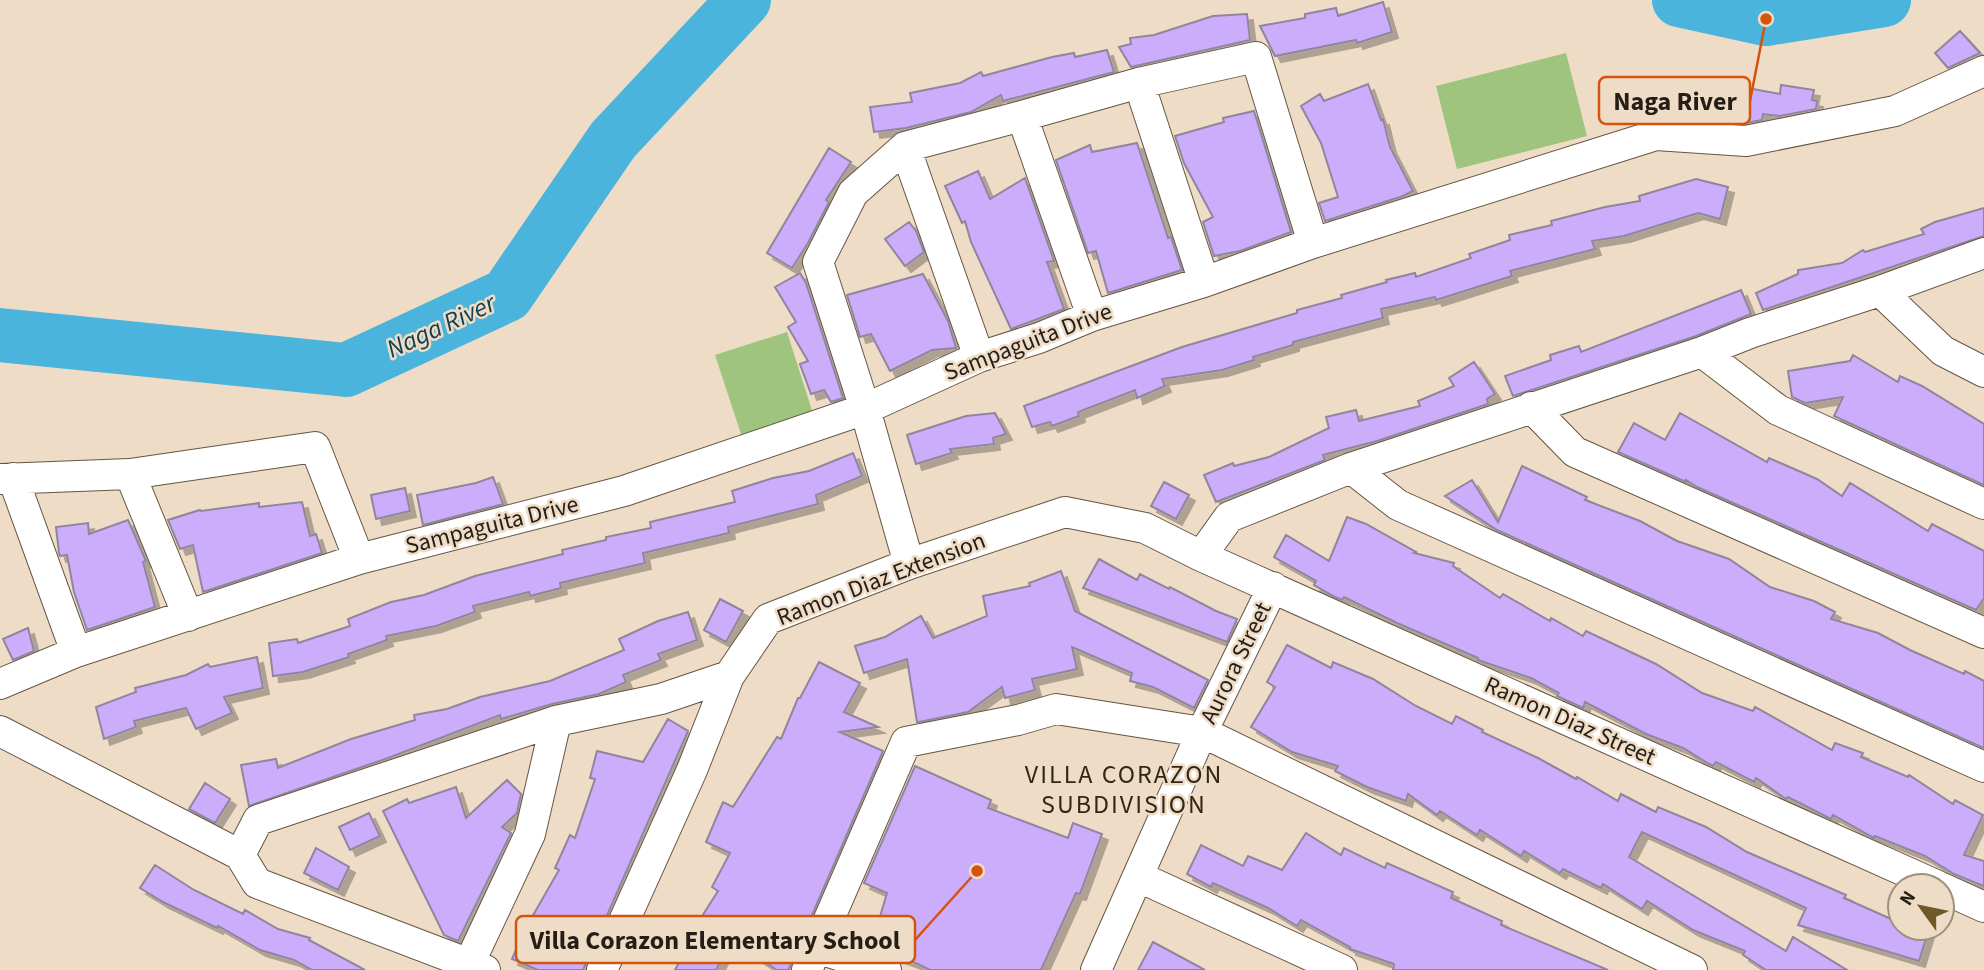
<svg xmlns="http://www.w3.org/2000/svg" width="1984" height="970" viewBox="0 0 1984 970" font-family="'Source Sans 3',sans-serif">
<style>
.green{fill:#9ec47d}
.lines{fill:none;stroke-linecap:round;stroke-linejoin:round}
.river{stroke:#4ab4dd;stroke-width:54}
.building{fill:#ccadfb;stroke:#8f869e;stroke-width:2;filter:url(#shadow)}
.minor-casing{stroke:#655542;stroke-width:32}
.minor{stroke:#fff;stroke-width:30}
.labels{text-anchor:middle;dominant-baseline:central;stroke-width:5;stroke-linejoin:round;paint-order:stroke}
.street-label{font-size:24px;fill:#251e17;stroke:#efdcc6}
.water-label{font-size:26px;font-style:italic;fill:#124152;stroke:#efdcc6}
.neighbourhood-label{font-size:26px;letter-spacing:2px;fill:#342615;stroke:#efdcc6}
.leader{fill:none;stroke:#d4530d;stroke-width:2.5}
.callout-dot{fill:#d4530d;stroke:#efdcc6;stroke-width:2.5}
.callout{fill:#efdcc6;stroke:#d4530d;stroke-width:2.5}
.callout-label{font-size:26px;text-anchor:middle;font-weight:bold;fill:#251e17}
</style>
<defs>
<filter id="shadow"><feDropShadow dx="6" dy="6" stdDeviation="0" flood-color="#0004"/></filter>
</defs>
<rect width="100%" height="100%" fill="#efdcc6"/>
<path class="green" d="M 1566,53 L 1587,136 L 1457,169 L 1436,86 Z
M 787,332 L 814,417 L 743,440 L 715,355 Z"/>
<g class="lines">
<path class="river" d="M 1679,0 L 1766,19 L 1884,0
M 0,335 L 346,370 L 507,295 L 613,140 L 744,0"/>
</g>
<path class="building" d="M 1383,2 L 1392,32 L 1357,43 L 1356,40 L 1275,56 L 1260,26 L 1305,18 L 1305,14 L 1336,8 L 1338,16 Z
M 1247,14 L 1250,40 L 1131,67 L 1119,47 L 1131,44 L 1130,38 L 1154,35 L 1213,16 Z
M 1960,31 L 1980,53 L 1948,68 L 1935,53 Z
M 1107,50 L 1114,72 L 1003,101 L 1001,95 L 971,112 L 906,128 L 874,132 L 870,107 L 912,102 L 910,93 L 960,83 L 981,72 L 983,76 L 1052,57 L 1074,53 L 1075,57 Z
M 1368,84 L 1381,120 L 1383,119 L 1390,147 L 1413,191 L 1403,196 L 1325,221 L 1319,203 L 1338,197 L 1321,143 L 1301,106 L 1320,94 L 1324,101 Z
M 1731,85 L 1780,94 L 1781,85 L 1814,90 L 1812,100 L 1817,101 L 1816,109 L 1780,116 L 1763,114 L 1762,120 L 1746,123 L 1725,120 Z
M 1254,111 L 1291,232 L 1240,251 L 1214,256 L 1203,222 L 1213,217 L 1184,163 L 1175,136 L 1224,122 L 1223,118 Z
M 1137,143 L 1168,238 L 1171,237 L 1182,270 L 1108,293 L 1096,251 L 1088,253 L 1056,160 L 1090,145 L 1092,152 Z
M 829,148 L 851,162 L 826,200 L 829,202 L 808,243 L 792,268 L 767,253 Z
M 978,171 L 990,199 L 1025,178 L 1054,261 L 1047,262 L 1064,309 L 1011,329 L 971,242 L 965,221 L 962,223 L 945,186 Z
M 1696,179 L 1728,187 L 1720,219 L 1698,213 L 1624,236 L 1592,241 L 1595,249 L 1510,271 L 1512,276 L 1436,300 L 1435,297 L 1381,309 L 1383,318 L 1293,342 L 1293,345 L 1253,357 L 1254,360 L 1222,370 L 1162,379 L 1165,386 L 1137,398 L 1135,390 L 1078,412 L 1079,416 L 1052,426 L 1050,422 L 1032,427 L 1024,406 L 1182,347 L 1297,313 L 1297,310 L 1342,298 L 1341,295 L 1387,282 L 1386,280 L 1415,273 L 1416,277 L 1471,258 L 1469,254 L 1510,240 L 1509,235 L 1552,225 L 1551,221 L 1605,207 L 1640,201 L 1639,196 Z
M 1984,208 L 1984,236 L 1763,310 L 1756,293 L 1798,274 L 1798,270 L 1842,263 L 1863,250 L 1865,252 L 1924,234 L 1921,229 L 1935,222 Z
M 909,222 L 916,231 L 924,252 L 905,266 L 885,239 Z
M 800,273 L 806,283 L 843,398 L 831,402 L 824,390 L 811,394 L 800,364 L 808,361 L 788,327 L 796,322 L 775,287 Z
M 923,274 L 948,321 L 956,348 L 932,350 L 890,371 L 871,334 L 860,337 L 847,295 Z
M 1741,290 L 1751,314 L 1696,336 L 1513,396 L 1505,376 L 1551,360 L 1550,355 L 1579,346 L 1581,352 Z
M 1853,355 L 1898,382 L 1900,376 L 1922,386 L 1984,424 L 1984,485 L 1834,416 L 1843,397 L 1805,403 L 1792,397 L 1788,371 L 1850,361 Z
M 1474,362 L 1495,394 L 1487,399 L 1488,404 L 1377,441 L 1323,455 L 1325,460 L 1216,502 L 1204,475 L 1233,463 L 1234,466 L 1269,457 L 1329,428 L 1326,417 L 1356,410 L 1359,421 L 1420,406 L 1418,401 L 1454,386 L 1449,378 Z
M 995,413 L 1006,434 L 993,438 L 994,444 L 950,449 L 952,453 L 916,464 L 907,435 L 966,416 Z
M 1680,413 L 1767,462 L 1769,458 L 1817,479 L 1842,496 L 1850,483 L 1928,531 L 1932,524 L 1984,551 L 1984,598 L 1976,610 L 1697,487 L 1686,480 L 1686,482 L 1618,452 L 1634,423 L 1665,440 Z
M 853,453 L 862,476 L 816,495 L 818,504 L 728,527 L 729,533 L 643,553 L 645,563 L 560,583 L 561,588 L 530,596 L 529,592 L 473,606 L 475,612 L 436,626 L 386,636 L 387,640 L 348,654 L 349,657 L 303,672 L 273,676 L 269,643 L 297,639 L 298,643 L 350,626 L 348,619 L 391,602 L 424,595 L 475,576 L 563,554 L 562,550 L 606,540 L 606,537 L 651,528 L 650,522 L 735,502 L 732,491 L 773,478 L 809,471 Z
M 1522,466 L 1587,497 L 1585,500 L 1640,521 L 1677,541 L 1729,559 L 1770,587 L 1814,601 L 1835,612 L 1831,619 L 1878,633 L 1910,650 L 1964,674 L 1965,671 L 1984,681 L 1984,748 L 1497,530 L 1445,496 L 1472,480 L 1498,522 Z
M 493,477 L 503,504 L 423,525 L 417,495 L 476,483 Z
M 1164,482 L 1189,495 L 1176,519 L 1151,506 Z
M 405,488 L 410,511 L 376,519 L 371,495 Z
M 302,502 L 310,536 L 316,534 L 322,553 L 203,592 L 193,545 L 180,549 L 168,520 L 200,510 L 201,511 L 259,503 L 259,507 Z
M 1347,517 L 1366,524 L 1416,552 L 1414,553 L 1454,563 L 1453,566 L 1500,598 L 1503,594 L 1550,621 L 1551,618 L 1583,636 L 1586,631 L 1656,664 L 1702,693 L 1753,711 L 1755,707 L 1832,750 L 1835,743 L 1863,753 L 1861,757 L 1908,777 L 1909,775 L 1953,804 L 1955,800 L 1983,815 L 1964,855 L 1984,861 L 1984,886 L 1954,874 L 1925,856 L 1875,836 L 1874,838 L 1833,815 L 1831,819 L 1788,797 L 1786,799 L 1756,778 L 1754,782 L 1716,762 L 1713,766 L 1709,764 L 1683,748 L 1646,734 L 1585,702 L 1583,708 L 1557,696 L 1559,693 L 1531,678 L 1478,660 L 1478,658 L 1397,623 L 1344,597 L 1342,600 L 1335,597 L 1314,585 L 1316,581 L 1274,557 L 1286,535 L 1329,561 Z
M 128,520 L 146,561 L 143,562 L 155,607 L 87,630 L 74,592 L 67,555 L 60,556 L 59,553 L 56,527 L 88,523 L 89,534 Z
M 1099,559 L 1137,580 L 1140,574 L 1169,589 L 1170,587 L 1216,611 L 1237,619 L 1227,642 L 1083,588 Z
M 1061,571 L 1075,611 L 1208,680 L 1194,708 L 1153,687 L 1130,681 L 1132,673 L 1072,647 L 1077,669 L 1032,679 L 1035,690 L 1005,698 L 1002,687 L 968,712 L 919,722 L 917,722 L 907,659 L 864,673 L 855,646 L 885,637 L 921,616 L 933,638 L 987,616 L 983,596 L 1030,586 L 1029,583 Z
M 720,599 L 743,611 L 726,642 L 704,630 Z
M 688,612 L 697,640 L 658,654 L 661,660 L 623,675 L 626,682 L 599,694 L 552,704 L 501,719 L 500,715 L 388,758 L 249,806 L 241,765 L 276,759 L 278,768 L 351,739 L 415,720 L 414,715 L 447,709 L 480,697 L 550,681 L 624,650 L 619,639 L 658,621 Z
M 28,628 L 34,651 L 13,660 L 3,639 Z
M 1287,645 L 1331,668 L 1333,662 L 1373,679 L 1416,706 L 1452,724 L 1456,716 L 1483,730 L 1482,732 L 1538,758 L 1576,779 L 1577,777 L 1618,801 L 1621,794 L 1656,812 L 1658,807 L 1706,827 L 1747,852 L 1846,895 L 1844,898 L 1900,923 L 1900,928 L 1916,928 L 1928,932 L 1919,961 L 1798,925 L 1806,908 L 1642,832 L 1629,857 L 1786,951 L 1793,937 L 1847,970 L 1766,970 L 1743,955 L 1745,951 L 1693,930 L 1647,901 L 1642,909 L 1603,884 L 1601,888 L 1563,869 L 1560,873 L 1524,851 L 1521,856 L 1480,830 L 1477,835 L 1440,811 L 1437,815 L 1408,794 L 1406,801 L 1367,787 L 1335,771 L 1338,766 L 1292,752 L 1251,727 L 1275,687 L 1267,682 Z
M 257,657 L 263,688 L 224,697 L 232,713 L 196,729 L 186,708 L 134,721 L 136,727 L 104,739 L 96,707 L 136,692 L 135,688 L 186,675 L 208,664 L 210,667 Z
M 819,662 L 860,683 L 844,712 L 878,727 L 840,732 L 883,751 L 790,966 L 788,970 L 777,970 L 731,940 L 716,970 L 675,970 L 699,925 L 697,924 L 718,891 L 712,887 L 730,853 L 706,842 L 723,802 L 733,807 L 777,737 L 781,739 L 798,698 L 800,698 Z
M 668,719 L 688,731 L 583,970 L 538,970 L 512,959 L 524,931 L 559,870 L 555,868 L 570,835 L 575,838 L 595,779 L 590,778 L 597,751 L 643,762 Z
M 915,766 L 991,800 L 988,808 L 1068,838 L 1073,823 L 1102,834 L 1080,894 L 1076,893 L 1041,970 L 930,970 L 918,964 L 871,947 L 887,893 L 864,883 Z
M 507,780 L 521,794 L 517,813 L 502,827 L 511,833 L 458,941 L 444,935 L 383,811 L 407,799 L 409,803 L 456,787 L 466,818 Z
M 205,783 L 230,799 L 215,823 L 189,809 Z
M 369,813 L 380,836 L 350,850 L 339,827 Z
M 1306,833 L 1341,855 L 1344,848 L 1385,868 L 1387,863 L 1453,892 L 1451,898 L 1502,921 L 1501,925 L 1608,970 L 1393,970 L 1394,964 L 1350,949 L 1350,947 L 1301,920 L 1297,926 L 1268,908 L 1213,883 L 1211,887 L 1187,874 L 1201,845 L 1243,866 L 1248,856 L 1282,870 Z
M 316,848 L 349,867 L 338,890 L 304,873 Z
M 155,865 L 194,890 L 243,914 L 245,910 L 278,929 L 310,938 L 309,940 L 365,970 L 312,970 L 294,960 L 260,950 L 218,926 L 217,928 L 163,902 L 140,888 Z
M 1153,942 L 1205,970 L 1138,970 Z"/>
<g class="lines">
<defs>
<path id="minor" d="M 905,147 L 979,357
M 1204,282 L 1139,83 L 1256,57 L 1313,243
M 1880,291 L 1943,351 L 1984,372
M 1092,316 L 1022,116 L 1139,83
M 1702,352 L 1778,410 L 1984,504
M 1531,407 L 1575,452 L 1984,633
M 1351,468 L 1398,505 L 1984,767
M 130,474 L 188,616
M 13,478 L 76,652
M 0,479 L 130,474 L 315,447 L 359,559
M 1201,556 L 1229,517 L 1351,468 L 1702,352 L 1750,333 L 1880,291 L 1984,253
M 909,564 L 865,409 L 818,262 L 853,193 L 905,147 L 1022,116
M 0,684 L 76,652 L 359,559 L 624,491 L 865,409 L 979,357 L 1039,338 L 1092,316 L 1204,282 L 1313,243 L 1656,135 L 1746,141 L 1895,111 L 1984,71
M 0,731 L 240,855 L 257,883 L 485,970
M 240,855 L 258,820 L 556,721 L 661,699 L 729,676
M 1139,877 L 1342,970
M 1942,888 L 1984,907
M 816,948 L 886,970
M 469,964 L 530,834 L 556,721
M 602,970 L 692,770 L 729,676 L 768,619 L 909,564 L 1065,512 L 1145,528 L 1201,556 L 1938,886
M 807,970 L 906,742 L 1018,720 L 1056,709 L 1202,732 L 1692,970
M 1096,970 L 1202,732 L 1273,587"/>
</defs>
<use href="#minor" class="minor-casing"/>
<use href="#minor" class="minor"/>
</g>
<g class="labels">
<g class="street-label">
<text transform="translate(1028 342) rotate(-21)">Sampaguita Drive</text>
<text transform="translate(492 525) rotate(-14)">Sampaguita Drive</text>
<text transform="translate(881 579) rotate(-21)">Ramon Diaz Extension</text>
<text transform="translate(1236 663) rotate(-64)">Aurora Street</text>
<text transform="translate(1570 721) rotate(24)">Ramon Diaz Street</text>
</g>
<g class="water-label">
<text transform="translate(441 326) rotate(-25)">Naga River</text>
</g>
<g class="neighbourhood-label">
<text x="1124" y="774">VILLA CORAZON<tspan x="1124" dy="30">SUBDIVISION</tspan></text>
</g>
</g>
<path class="leader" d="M1766 19L1750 101M977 871L915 940"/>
<g class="callout-dot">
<circle cx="1766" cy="19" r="7"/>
<circle cx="977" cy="871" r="7"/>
</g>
<g class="callout">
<rect x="1599" y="77" width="151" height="47" rx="7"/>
<rect x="516" y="916" width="399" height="47" rx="7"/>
</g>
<g class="callout-label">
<text x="1675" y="110">Naga River</text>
<text x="715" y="949">Villa Corazon Elementary School</text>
</g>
<g transform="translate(1921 907) rotate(303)"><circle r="33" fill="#efdcc6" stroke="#9e9080" stroke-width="2"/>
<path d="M0-5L12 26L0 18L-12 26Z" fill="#6e5928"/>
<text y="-10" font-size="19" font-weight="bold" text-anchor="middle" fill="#251e17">N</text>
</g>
</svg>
